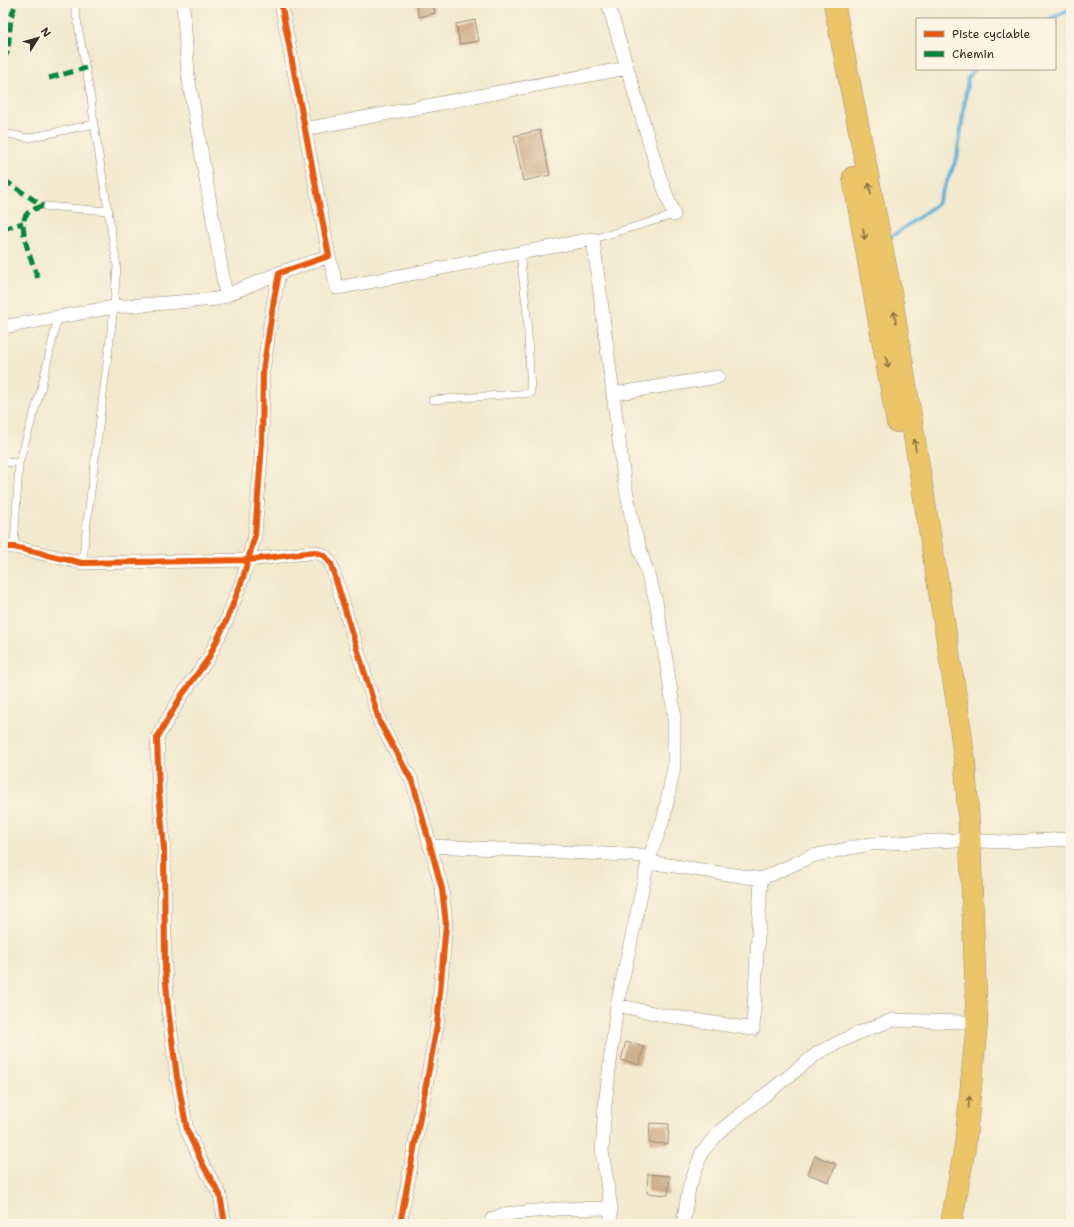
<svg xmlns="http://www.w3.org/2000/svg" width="1074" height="1227" viewBox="0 0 1074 1227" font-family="'Shantell Sans',sans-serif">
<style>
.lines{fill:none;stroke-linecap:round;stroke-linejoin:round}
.stream{stroke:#60b1db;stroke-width:4}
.building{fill:#ccae8a}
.lane-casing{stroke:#978a76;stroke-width:8}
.street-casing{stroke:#978a76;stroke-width:14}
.primary-casing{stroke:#978a76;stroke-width:22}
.lane{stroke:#fff;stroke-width:7}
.street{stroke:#fff;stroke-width:13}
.primary{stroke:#edc569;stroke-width:21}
.quiet{stroke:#00873e;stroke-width:5;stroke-dasharray:10 5;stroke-linecap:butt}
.cycleway-casing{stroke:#fcf5e5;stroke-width:8}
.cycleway{stroke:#e8590c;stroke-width:6}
.oneway{stroke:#8b7040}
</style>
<rect width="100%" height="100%" fill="#fcf5e5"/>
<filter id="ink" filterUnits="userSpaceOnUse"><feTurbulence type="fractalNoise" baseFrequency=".025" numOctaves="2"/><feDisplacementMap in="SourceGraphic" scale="8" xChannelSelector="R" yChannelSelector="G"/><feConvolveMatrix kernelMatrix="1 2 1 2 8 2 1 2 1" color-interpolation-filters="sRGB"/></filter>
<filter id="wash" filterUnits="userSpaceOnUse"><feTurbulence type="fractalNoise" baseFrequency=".012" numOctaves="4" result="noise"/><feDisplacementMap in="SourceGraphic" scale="16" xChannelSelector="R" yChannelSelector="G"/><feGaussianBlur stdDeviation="0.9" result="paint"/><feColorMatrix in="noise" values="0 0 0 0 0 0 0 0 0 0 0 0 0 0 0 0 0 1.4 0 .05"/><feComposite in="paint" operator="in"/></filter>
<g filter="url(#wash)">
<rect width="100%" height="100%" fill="#f3e9ce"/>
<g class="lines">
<path class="stream" d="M 1050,19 L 1071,9
M 887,240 L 937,204 L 957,158 L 968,78 L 975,69"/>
</g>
<g id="blocks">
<path class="building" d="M 416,3 L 433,3 L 435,13 L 419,17 Z
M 475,20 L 479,41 L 460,44 L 456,24 Z
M 540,130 L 550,175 L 523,181 L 514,136 Z
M 626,1042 L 644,1047 L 639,1065 L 621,1060 Z
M 650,1123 L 669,1124 L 668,1144 L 649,1143 Z
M 815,1156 L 836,1164 L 829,1182 L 808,1174 Z
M 648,1174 L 670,1176 L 668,1195 L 647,1193 Z"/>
</g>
</g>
<g filter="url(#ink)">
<use href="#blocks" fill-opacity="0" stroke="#978a76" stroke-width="1"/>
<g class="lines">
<defs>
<path id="lane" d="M 74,3 L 91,98 L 94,124 L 117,266 L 114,307 L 82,563
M 3,133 L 28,138 L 94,124
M 43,206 L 109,211
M 593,239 L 674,215
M 432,400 L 531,393 L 527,315 L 520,252
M 3,462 L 19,463
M 14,547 L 19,463 L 41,389 L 58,317"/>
<path id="street" d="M 183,3 L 188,75 L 226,296
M 608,3 L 658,172 L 674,215
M 305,129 L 627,68
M 329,256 L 337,288 L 593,239 L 613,394
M 3,327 L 114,307 L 217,299 L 279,273
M 3,547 L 14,547 L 82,563 L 248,560 L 315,552 L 325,556 L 331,564 L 380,723 L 413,783 L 442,889 L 446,924 L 437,1026 L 400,1224
M 431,846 L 650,856
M 648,862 L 761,879
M 617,1005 L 648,862 L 664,817 L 674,767 L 674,713 L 667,666 L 656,601 L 634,530 L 624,479 L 613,394 L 718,377
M 611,1208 L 602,1151 L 605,1105 L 617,1005 L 662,1015 L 753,1029 L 761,879 L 812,856 L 870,844 L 958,840 L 1004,842 L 1071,839
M 225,1224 L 220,1195 L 203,1165 L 187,1130 L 177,1077 L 168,1009 L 165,968 L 164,849 L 159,793 L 157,738 L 182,695 L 208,659 L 228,617 L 243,578 L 255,535 L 262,443 L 263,371 L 274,299 L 279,273 L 329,256 L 281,3
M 491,1224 L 492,1219 L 504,1214 L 557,1209 L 611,1208 L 611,1224
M 683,1224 L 689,1188 L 702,1152 L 720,1131 L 819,1052 L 856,1034 L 892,1020 L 963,1022"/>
<path id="primary" d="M 834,3 L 891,292 L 957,703 L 965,764 L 970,841 L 977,1023 L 965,1147 L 951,1224
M 853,177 L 897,422"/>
</defs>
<use href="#lane" class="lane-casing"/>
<use href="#street" class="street-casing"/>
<use href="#primary" class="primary-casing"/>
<use href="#lane" class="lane"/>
<use href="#street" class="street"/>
<use href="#primary" class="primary"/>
<path class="quiet" d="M 3,60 L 8,51 L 11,17 L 16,3
M 49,78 L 86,68
M 3,183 L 7,182 L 43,206
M 3,229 L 23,223
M 38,278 C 33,264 17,228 26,215 C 30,210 37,208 43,206"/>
<defs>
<path id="cycleway" d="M 3,547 L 14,547 L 82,563 L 248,560 L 315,552 L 325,556 L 331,564 L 380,723 L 413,783 L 442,889 L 446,924 L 437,1026 L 400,1224
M 225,1224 L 220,1195 L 203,1165 L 187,1130 L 177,1077 L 168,1009 L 165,968 L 164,849 L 159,793 L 157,738 L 182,695 L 208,659 L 228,617 L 243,578 L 255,535 L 262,443 L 263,371 L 274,299 L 279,273 L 329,256 L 281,3"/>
</defs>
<use href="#cycleway" class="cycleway-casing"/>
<use href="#cycleway" class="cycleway"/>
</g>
<defs><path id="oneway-shaft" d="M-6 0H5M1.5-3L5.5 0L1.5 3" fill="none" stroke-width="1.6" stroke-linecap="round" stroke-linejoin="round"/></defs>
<g class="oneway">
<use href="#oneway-shaft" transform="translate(870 189) rotate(-101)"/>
<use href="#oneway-shaft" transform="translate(864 234) rotate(80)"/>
<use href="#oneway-shaft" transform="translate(895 317) rotate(-99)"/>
<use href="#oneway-shaft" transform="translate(887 362) rotate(80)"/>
<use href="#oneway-shaft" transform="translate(915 445) rotate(-99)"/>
<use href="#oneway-shaft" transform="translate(969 1102) rotate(-85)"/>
</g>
</g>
<rect width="1074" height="1227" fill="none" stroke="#fcf5e5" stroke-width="16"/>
<rect x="916" y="18" width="140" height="52" fill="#fcf5e5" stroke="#afa495"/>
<rect x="924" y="31" width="20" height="6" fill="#e8590c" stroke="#afa495"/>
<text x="952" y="38" font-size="12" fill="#3b2a1e">Piste cyclable</text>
<rect x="924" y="51" width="20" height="6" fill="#00873e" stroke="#afa495"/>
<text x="952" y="58" font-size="12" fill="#3b2a1e">Chemin</text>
<g transform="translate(38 38) rotate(53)" stroke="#fcf5e5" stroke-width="3" paint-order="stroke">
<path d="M0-3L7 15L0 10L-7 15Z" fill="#3b2a1e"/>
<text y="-6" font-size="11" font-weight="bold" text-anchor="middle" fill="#3b2a1e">N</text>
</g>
</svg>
